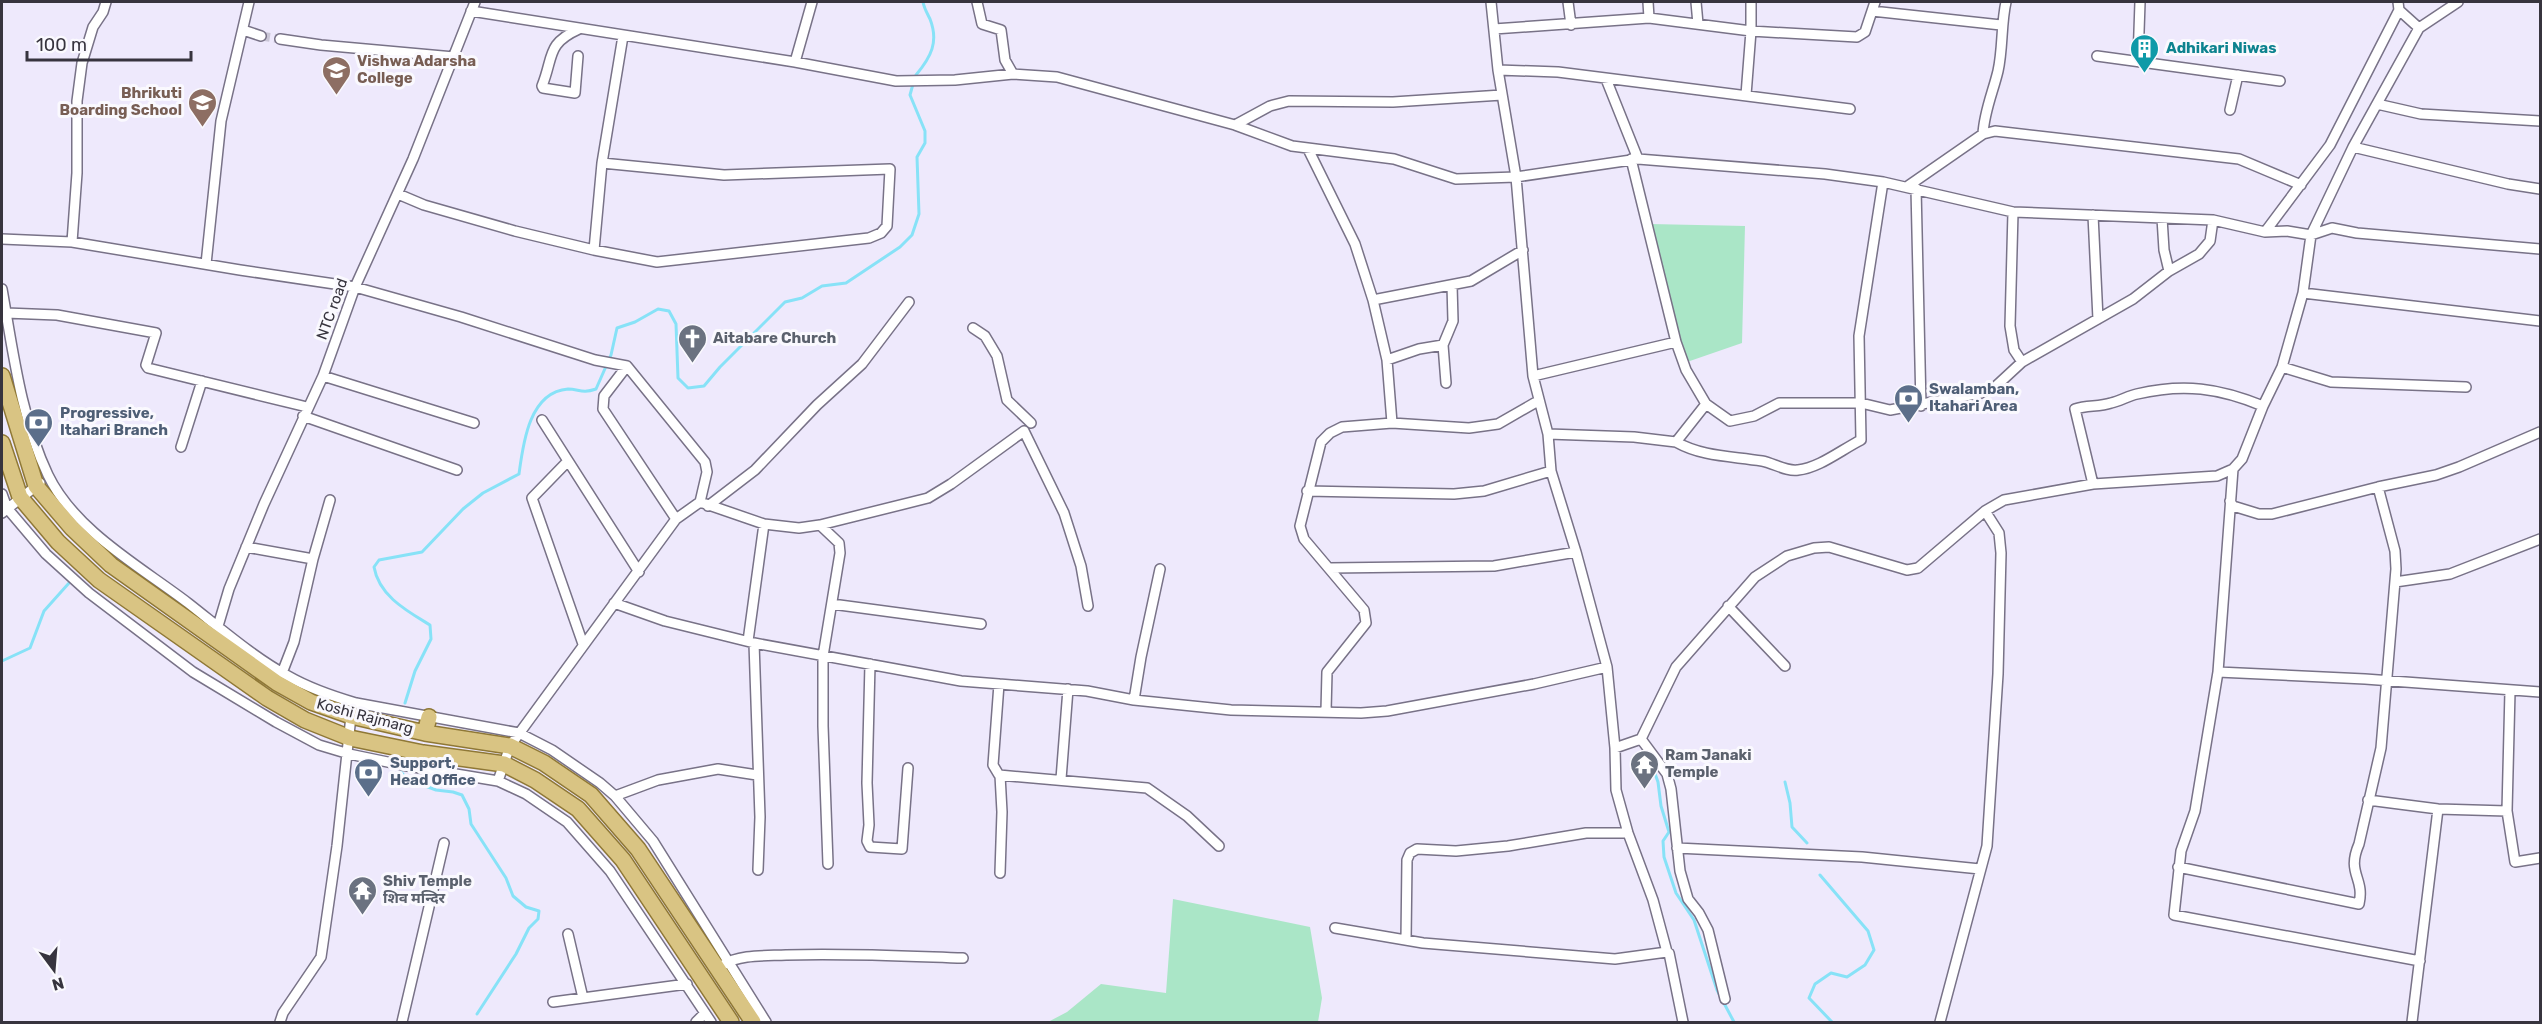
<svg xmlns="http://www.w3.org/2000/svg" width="2542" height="1024" viewBox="0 0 2542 1024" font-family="Rubik,'Noto Sans Devanagari',sans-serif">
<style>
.green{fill:#aae6c7}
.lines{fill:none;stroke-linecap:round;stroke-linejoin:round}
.stream{stroke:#87e2f7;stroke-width:3}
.minor-tunnel{stroke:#c9c5d6;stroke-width:9;stroke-dasharray:9 4.5;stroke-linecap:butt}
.minor-casing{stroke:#787287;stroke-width:12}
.primary-casing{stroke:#8f7836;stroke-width:18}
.minor{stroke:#fff;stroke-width:9}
.primary{stroke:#d9c483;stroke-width:15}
.labels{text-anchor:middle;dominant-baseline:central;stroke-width:6;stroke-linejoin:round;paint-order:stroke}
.culture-label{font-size:15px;font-weight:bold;fill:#0d838f;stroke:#faf9fe;text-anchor:start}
.education-label{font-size:15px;font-weight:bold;fill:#785e54;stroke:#faf9fe;text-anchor:start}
.street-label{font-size:15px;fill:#37343e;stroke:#faf9fe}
.worship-label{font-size:15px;font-weight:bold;fill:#5b616d;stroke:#faf9fe;text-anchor:start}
.service-label{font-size:15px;font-weight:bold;fill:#4e5e75;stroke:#faf9fe;text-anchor:start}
</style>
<rect width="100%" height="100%" fill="#eee9fc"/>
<path class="green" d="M 1650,224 L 1745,226 L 1742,343 L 1687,362 Z
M 1173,899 L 1310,927 L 1322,998 L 1318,1022 L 1048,1022 L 1067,1012 L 1101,984 L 1166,993 Z"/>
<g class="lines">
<path class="stream" d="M 916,75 C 931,57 939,42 930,19 C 927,13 924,8 923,2
M 2,661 L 30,648 L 44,611 L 69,583
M 405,703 L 415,671 L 431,639 L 430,625 C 407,611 379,596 374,567 L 379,560 L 422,552 L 463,509 L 483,493 L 519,474 C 523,444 529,392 568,389 C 579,389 582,394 596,389 L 611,355 L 617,328 L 635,322 L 658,309 L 669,311 L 676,324 L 678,378 L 688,388 L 704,386 L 720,367 L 785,302 L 802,298 L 822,286 L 846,283 L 900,247 L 912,235 L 919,214 L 917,157 L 925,143 L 925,131 L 910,95 L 913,84
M 1648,754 L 1658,782 L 1661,806 L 1669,832 L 1663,841 L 1664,857 L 1676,893 L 1694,920 L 1717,990 L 1734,1022
M 401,772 L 407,779 L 436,790 L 453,792 L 462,795 L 469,809 L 471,824 L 506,878 L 513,896 L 526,907 L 539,911 L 538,919 L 529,928 L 516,954 L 477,1014
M 1785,782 L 1790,803 L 1792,827 L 1807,843
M 1820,875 L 1868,931 L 1874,950 L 1865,965 L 1847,977 L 1831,973 L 1815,984 L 1809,998 L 1832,1022"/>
<path class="minor-tunnel" d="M 261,36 L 280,39"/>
<defs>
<path id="minor" d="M 977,2 L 982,24 L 1001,30 L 1005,60 L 1013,74
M 1491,2 L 1498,70 L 1516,177 L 1533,376 L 1548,434 L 1551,471 L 1576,552 L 1607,667 L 1615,748 L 1616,790 L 1628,833 L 1653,900 L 1667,952 L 1669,953 L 1683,1022
M 1568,2 L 1571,25
M 1648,2 L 1649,18
M 1696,2 L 1698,24
M 2398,2 L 2399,10 L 2419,28
M 471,11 L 795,62 L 896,81 L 955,80 L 1013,74 L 1057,77 L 1235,125 L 1292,146 L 1394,159 L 1456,179 L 1516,177 L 1638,159 L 1825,174 L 1883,182 L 2013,212 L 2213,220 L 2265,232 L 2287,231 L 2311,235 L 2332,228 L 2357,233 L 2540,249
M 1872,11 L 2001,25
M 1494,29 L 1649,18 L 1751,31 L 1857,37 L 1865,32 L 1875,2
M 243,30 L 261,36
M 280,39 L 321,45 L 454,57
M 578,56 L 575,93 L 543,88 L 542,86 C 554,56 546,44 579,29
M 2097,56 L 2280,81
M 2138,61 L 2140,2
M 795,62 L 812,2
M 1498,70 L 1558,72 L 1850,109
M 1606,79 L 1638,159
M 1746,95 L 1751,31 L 1751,2
M 2377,104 L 2421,114 L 2540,121
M 2230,110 L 2238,75
M 1235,125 L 1270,106 L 1289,101 L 1393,102 L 1502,95
M 1983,134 C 1984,112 1993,92 1998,71 C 2003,49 2001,24 2006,2
M 2353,147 L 2508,184 L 2540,189
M 1308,149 L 1355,244 L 1373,300 L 1387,360 L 1392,423
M 1631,159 L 1676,342 L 1686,370 L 1706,404 L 1730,421 L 1754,416 L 1779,403 L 1861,403 L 1890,410 L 1981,393 L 1995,387 L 2022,362 L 2133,299 L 2169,271 L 2199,254 L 2210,241 L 2213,220
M 1908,186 L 1983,134 L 1995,131 L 2239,159 L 2301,185
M 1916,188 L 1921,406
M 398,194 L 424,205 L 515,231 L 594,250 L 657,262 L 869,238 L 881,233 L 887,226 L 890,169 L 724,175 L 602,163
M 2013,212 L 2010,326 L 2014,350 L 2022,362
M 2093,215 L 2098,319
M 2162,218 L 2164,250 L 2169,271
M 2265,232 L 2330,145 L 2399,10
M 2,239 L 72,242 L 240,270 L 355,287 L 461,317 L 595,360 L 627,366 L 705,462 L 707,472 L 700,502
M 72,242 L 77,173 L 77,101 L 82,63 L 93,27 L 103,12 L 106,2
M 594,250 L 602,163 L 623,36
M 206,264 L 221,121 L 249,2
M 2,289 C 13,351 21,418 48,475 C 75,531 141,567 188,603 C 220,628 253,657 288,676 C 309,688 332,696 356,703 L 519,733 L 552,750 L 600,783 L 615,796 L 653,841 L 766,1022
M 2303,293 L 2540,321
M 1373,300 L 1471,281 L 1523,250
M 6,313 L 57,315 L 156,333 L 146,365 L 148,368 L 307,407
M 973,328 L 985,336 L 997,356 L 1007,400 L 1031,423
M 1387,360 L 1419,349 L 1443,345
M 627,366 L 604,396 L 603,409 L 676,519
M 2282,367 L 2331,382 L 2466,387
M 323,376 L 474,423
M 1533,376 L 1676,342
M 1446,383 L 1443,345 L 1453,321 L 1452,285
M 303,416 L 457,470
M 542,420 L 639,572
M 1548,434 L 1634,437 L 1676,442 L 1706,404
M 1676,442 C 1703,457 1731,456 1762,461 C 1773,463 1787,472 1798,470 C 1819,468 1841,450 1861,440 L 1859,336 L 1883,182
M 181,447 L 202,381
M 568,461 L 532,498 L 583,644
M 2233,469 L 2218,672 L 2195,811 L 2181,851 L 2174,915 L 2420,961
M 2093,484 L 2075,409 C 2087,405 2099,407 2111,403 C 2120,401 2128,396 2137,394 C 2184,383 2219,388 2263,406
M 1307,491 L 1454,494 L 1484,491 L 1551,471
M 2,494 L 7,508 L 46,554 L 89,593 L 193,672 L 276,722 L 319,745 L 349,754 L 402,765 L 498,781 L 526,794 L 567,822 L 610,871 L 711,1022
M 2230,501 L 2233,506 L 2259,514 L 2272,514 L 2378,487 L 2436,475 L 2459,467 L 2540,432
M 708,506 L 755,470 L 817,405 L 862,364 L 909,302
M 2,513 L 40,483
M 820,525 L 839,543 L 840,553 L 823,656 L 823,726 L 828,864
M 246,547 L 313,559 L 330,500
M 1330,568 L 1494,566 L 1576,552
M 2395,582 L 2450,574 L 2540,539
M 614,603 L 665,621 L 754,643 L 961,681 L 1087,691 L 1134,700 L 1231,710 L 1361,713 L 1387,711 L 1534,684 L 1607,667
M 832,604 L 981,624
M 1728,606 L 1785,666
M 218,626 L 229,589 L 264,504 L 323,376 L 355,287 L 413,159 L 475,2
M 748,641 L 764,524
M 754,643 L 760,817 L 758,870
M 870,664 L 867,783 L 869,825 L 867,841 L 870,847 L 902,849 L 908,768
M 2218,672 L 2365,679 L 2540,692
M 282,673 L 294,642 L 313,559
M 999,684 L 993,765 L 999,775 L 1147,788 L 1187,816 L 1219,846
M 2510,691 L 2507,811 L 2515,862 L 2540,858
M 1134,700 L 1141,657 L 1160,569
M 1326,711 L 1327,672 L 1366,623 L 1364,610 L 1304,539 L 1300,526 L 1321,442 L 1330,433 L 1342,427 L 1392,423 L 1469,428 L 1498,424 L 1538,401
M 1641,739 L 1667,774 L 1671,789 L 1680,871 L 1688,899 L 1699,913 L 1708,930 L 1725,999
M 1615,748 L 1641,739 L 1676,667 L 1755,577 L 1787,556 L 1814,548 L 1829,547 L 1907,570 L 1918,568 L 1985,511 L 2004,500 L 2093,484 L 2217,476 L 2233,469 L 2242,459 L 2263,406 L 2282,367 L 2303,293 L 2311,235 L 2353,147 L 2419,28 L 2458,2
M 1000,775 L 1002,812 L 1000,873
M 1061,779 L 1068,689
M 498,781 L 510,746 L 676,519 L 700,502 L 764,524 L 799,528 L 820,525 L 928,498 L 951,484 L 1024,431 L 1064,513 L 1081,566 L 1088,606
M 615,796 L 658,780 L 718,769 L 757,775
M 2368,800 L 2438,809 L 2507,811
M 1677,848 L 1862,857 L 1980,869
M 2178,867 L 2359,904 C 2365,877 2346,874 2359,844 L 2381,748 L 2396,569 L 2395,551 L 2378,487
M 1335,928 L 1423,943 L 1615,959 L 1667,952
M 568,934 L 583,998
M 1406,940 L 1407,860 L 1410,853 L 1417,849 L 1456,851 L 1508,846 L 1586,833 L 1628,833
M 723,965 C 739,954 767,956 786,955 C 846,953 904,956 963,958
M 553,1002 L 687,984
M 280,1022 L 283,1013 L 321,957 L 337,846 L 351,716
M 402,1022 L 444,843
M 696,1022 L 705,1013
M 1940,1022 L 1987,846 L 1998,674 L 2001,553 L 1999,533 L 1985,511
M 2412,1022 L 2438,809"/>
<path id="primary" d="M 2,376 L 36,486 L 72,528 L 111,565 L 277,683 L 311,702 L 351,716 L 425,733 L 510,746 L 544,763 L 591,795 L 638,849 L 753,1022
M 2,443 L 20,497 L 58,542 L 99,580 L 267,698 L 305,720 L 350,738 L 423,753 L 504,764 L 535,780 L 578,809 L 623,860 L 731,1022
M 425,733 L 429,717"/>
</defs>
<use href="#minor" class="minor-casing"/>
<use href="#primary" class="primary-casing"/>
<use href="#minor" class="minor"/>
<use href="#primary" class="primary"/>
</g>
<defs>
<symbol id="building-pin" viewBox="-11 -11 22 30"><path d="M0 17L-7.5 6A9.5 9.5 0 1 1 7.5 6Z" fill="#0f9aa8" stroke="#faf9fe"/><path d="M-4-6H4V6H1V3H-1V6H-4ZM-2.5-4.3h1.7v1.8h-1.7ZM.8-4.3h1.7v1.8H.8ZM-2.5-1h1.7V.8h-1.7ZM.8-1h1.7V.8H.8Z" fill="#fff"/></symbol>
<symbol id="university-pin" viewBox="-11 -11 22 30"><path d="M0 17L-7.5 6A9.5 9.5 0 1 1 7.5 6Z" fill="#8d6e63" stroke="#faf9fe"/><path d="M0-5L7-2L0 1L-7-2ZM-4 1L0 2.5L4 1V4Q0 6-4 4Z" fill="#fff"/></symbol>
<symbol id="school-pin" viewBox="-11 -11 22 30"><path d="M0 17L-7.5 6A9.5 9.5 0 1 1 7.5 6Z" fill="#8d6e63" stroke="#faf9fe"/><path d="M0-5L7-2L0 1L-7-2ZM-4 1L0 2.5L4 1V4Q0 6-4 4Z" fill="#fff"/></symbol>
<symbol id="church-pin" viewBox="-11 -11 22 30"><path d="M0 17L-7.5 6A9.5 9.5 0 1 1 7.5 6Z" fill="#6b7280" stroke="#faf9fe"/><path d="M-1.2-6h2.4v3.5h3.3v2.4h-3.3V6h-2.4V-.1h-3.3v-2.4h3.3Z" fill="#fff"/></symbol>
<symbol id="bank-pin" viewBox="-11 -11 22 30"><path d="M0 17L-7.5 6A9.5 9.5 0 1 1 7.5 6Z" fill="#5c6f8a" stroke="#faf9fe"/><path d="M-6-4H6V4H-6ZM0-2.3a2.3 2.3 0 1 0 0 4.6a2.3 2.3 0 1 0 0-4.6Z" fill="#fff"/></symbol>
<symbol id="temple-pin" viewBox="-11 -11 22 30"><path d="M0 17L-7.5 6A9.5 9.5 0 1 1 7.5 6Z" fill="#6b7280" stroke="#faf9fe"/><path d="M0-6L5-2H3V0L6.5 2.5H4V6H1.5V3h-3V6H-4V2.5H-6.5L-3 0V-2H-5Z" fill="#fff"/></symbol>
</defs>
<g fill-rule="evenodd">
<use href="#building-pin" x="2128" y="32" width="33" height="45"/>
<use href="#university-pin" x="320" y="54" width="33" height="45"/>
<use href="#school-pin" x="186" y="86" width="33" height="45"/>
<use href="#church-pin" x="676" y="322" width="33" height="45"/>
<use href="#bank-pin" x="1892" y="382" width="33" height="45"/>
<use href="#bank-pin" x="22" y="406" width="33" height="45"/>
<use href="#temple-pin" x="1628" y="748" width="33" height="45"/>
<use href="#bank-pin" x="352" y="756" width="33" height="45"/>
<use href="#temple-pin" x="346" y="874" width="33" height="45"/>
</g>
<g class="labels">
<g class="culture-label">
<text x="2166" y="48">Adhikari Niwas</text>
</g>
<g class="education-label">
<text x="357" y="61">Vishwa Adarsha<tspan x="357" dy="17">College</tspan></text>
<text x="182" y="93" text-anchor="end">Bhrikuti<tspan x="182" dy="17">Boarding School</tspan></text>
</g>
<g class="street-label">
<text transform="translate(332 309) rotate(-70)">NTC road</text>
<text transform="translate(365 716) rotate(15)">Koshi Rajmarg</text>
</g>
<g class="worship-label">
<text x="713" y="338">Aitabare Church</text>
<text x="1665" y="755">Ram Janaki<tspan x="1665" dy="17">Temple</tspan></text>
<text x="383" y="881">Shiv Temple<tspan x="383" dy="17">शिव मन्दिर</tspan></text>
</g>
<g class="service-label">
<text x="1929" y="389">Swalamban,<tspan x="1929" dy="17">Itahari Area</tspan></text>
<text x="60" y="413">Progressive,<tspan x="60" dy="17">Itahari Branch</tspan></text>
<text x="390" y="763">Support,<tspan x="390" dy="17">Head Office</tspan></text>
</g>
</g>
<rect width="2542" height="1024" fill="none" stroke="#37343e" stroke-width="6"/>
<g transform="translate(54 970) rotate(164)" stroke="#faf9fe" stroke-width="4.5" paint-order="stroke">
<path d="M0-4.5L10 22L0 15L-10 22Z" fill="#37343e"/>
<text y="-9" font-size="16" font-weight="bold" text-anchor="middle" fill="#37343e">N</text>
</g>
<path d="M27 51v9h164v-9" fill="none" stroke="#37343e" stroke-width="3"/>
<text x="36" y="51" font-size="18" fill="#37343e" stroke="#faf9fe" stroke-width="4.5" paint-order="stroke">100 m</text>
</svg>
